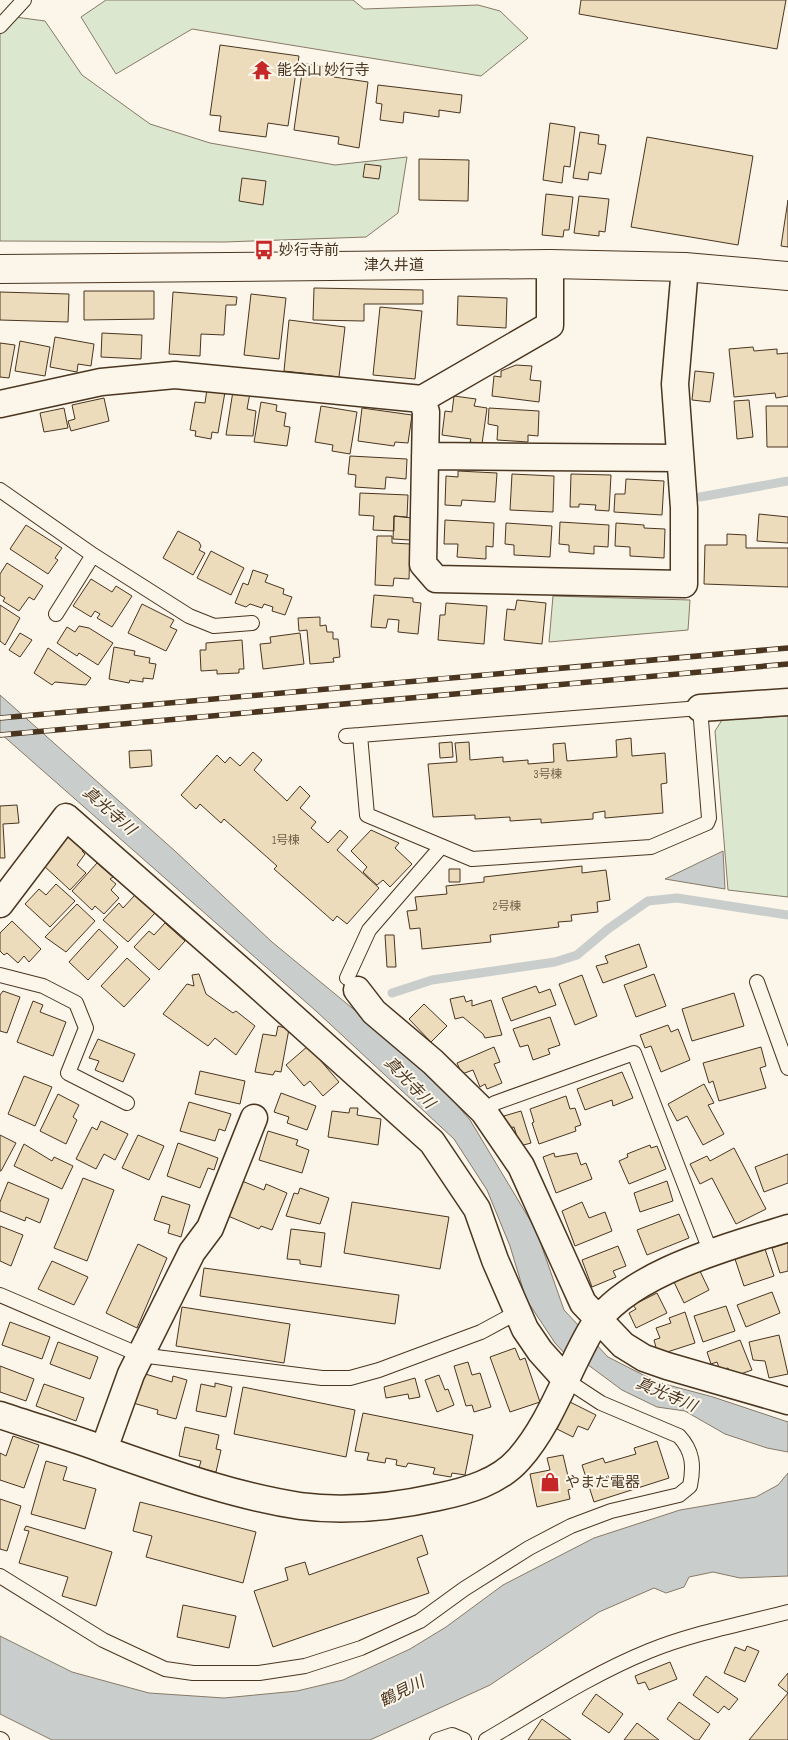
<svg xmlns="http://www.w3.org/2000/svg" width="788" height="1740" viewBox="0 0 788 1740" font-family="'Sofia Sans Condensed','Noto Sans JP',sans-serif">
<style>
.green{fill:#dce7d0;stroke:#887966}
.water{fill:#c9cecd;stroke:#887966}
.lines{fill:none;stroke-linecap:round;stroke-linejoin:round}
.stream{stroke:#c9cecd;stroke-width:9}
.building{fill:#ecdcbc;stroke:#4a3520}
.lane-casing{stroke:#4a3520;stroke-width:16}
.street-casing{stroke:#4a3520;stroke-width:29}
.primary-casing{stroke:#4a3520;stroke-width:30}
.lane{stroke:#fbf6e9;stroke-width:14}
.street{stroke:#fbf6e9;stroke-width:26}
.primary{stroke:#fbf6e9;stroke-width:28}
.rail-casing{stroke:#4a3520;stroke-width:5.5}
.rail{stroke:#fbf6e9;stroke-width:4;stroke-dasharray:11;stroke-linecap:butt}
.labels{text-anchor:middle;dominant-baseline:central;stroke-width:4;stroke-linejoin:round;paint-order:stroke}
.number-label{font-size:12px;fill:#725f47}
.poi-label{font-size:15px;fill:#4a3520;stroke:#fbf6e9;text-anchor:start}
.street-label{font-size:15px;fill:#4a3520;stroke:#fbf6e9}
.water-label{font-size:16px;font-style:italic;fill:#4a3520;stroke:#fbf6e9}
</style>
<rect width="100%" height="100%" fill="#fbf6e9"/>
<path class="green" d="M 106,0 L 353,0 L 364,9 L 478,5 L 500,11 L 528,38 L 481,76 L 192,29 L 116,74 L 81,17 Z
M 0,15 L 45,21 L 82,75 L 150,124 L 210,143 L 335,165 L 407,157 L 398,213 L 366,237 L 224,242 L 0,241 Z
M 553,596 L 690,600 L 688,630 L 549,642 Z
M 788,716 L 788,897 L 728,890 L 715,731 L 722,720 Z"/>
<path class="water" d="M 0,695 L 175,851 L 272,942 L 380,1031 L 449,1096 L 470,1120 L 536,1230 L 564,1310 L 608,1357 L 657,1382 L 713,1397 L 788,1422 L 788,1452 L 767,1448 L 725,1434 L 685,1411 L 657,1407 L 622,1390 L 572,1353 L 566,1355 L 555,1343 L 526,1299 L 510,1246 L 487,1190 L 454,1139 L 316,1011 L 0,733 Z
M 723,851 L 725,889 L 665,879 Z
M 788,1473 L 788,1576 L 740,1578 L 713,1572 L 689,1577 L 684,1587 L 666,1593 L 654,1588 L 599,1612 L 490,1685 L 370,1740 L 52,1740 L 0,1714 L 0,1636 L 72,1672 L 149,1693 L 224,1698 L 297,1691 L 343,1680 L 410,1649 L 446,1627 L 503,1585 L 594,1538 L 680,1510 L 756,1497 L 778,1485 Z"/>
<g class="lines">
<path class="stream" d="M 700,497 L 788,481
M 392,993 L 432,980 L 555,962 L 577,955 L 608,929 L 648,901 L 677,898 L 788,915"/>
</g>
<path class="building" d="M 581,0 L 786,0 L 777,49 L 579,14 Z
M 220,45 L 299,56 L 298,63 L 336,68 L 334,77 L 368,82 L 359,148 L 338,144 L 339,137 L 294,130 L 302,73 L 296,72 L 288,126 L 268,123 L 266,137 L 219,131 L 221,116 L 210,115 Z
M 378,85 L 462,95 L 460,113 L 439,110 L 439,117 L 404,112 L 403,123 L 380,120 L 382,104 L 376,103 Z
M 550,123 L 575,127 L 570,167 L 564,166 L 562,183 L 543,180 Z
M 580,132 L 599,135 L 598,144 L 606,145 L 601,174 L 589,172 L 588,180 L 573,178 Z
M 647,137 L 753,156 L 738,245 L 631,227 Z
M 419,159 L 469,160 L 468,201 L 419,200 Z
M 365,164 L 381,166 L 379,179 L 363,177 Z
M 242,178 L 266,181 L 263,205 L 239,201 Z
M 546,194 L 573,197 L 569,230 L 564,230 L 563,237 L 542,235 Z
M 579,196 L 609,199 L 605,232 L 599,231 L 599,236 L 574,233 Z
M 788,200 L 788,247 L 781,246 Z
M 314,288 L 423,290 L 423,304 L 364,304 L 364,321 L 313,320 Z
M 84,291 L 154,291 L 154,319 L 84,320 Z
M 0,292 L 69,294 L 68,322 L 0,320 Z
M 173,292 L 237,297 L 236,305 L 226,305 L 224,335 L 201,334 L 200,356 L 169,354 Z
M 251,294 L 286,298 L 279,359 L 244,355 Z
M 458,296 L 507,298 L 506,328 L 457,325 Z
M 380,307 L 422,311 L 415,379 L 373,375 Z
M 289,320 L 345,327 L 339,377 L 284,371 Z
M 102,333 L 142,335 L 141,359 L 101,357 Z
M 55,337 L 94,344 L 91,366 L 78,364 L 77,372 L 50,367 Z
M 20,341 L 50,347 L 45,376 L 15,371 Z
M 0,343 L 15,345 L 9,378 L 0,377 Z
M 753,347 L 754,351 L 777,349 L 777,354 L 788,353 L 788,396 L 776,398 L 775,393 L 734,397 L 729,349 Z
M 516,365 L 532,366 L 530,380 L 541,381 L 539,402 L 492,396 L 494,376 L 501,377 L 501,371 Z
M 695,371 L 714,373 L 710,402 L 692,400 Z
M 207,389 L 225,392 L 218,433 L 212,432 L 211,439 L 195,436 L 196,431 L 190,430 L 195,402 L 205,403 Z
M 233,391 L 250,393 L 247,409 L 256,411 L 253,436 L 226,435 Z
M 454,396 L 476,399 L 474,406 L 487,408 L 482,444 L 470,442 L 471,439 L 442,435 L 445,411 L 452,412 Z
M 104,398 L 109,421 L 71,431 L 68,421 L 75,419 L 72,405 Z
M 749,400 L 753,437 L 737,439 L 734,401 Z
M 261,402 L 277,405 L 276,411 L 286,413 L 284,426 L 290,427 L 287,446 L 254,442 Z
M 321,406 L 357,412 L 350,454 L 332,451 L 333,445 L 315,442 Z
M 766,406 L 788,406 L 788,447 L 767,447 Z
M 64,408 L 68,428 L 44,432 L 40,413 Z
M 362,408 L 412,415 L 408,443 L 395,442 L 394,446 L 358,441 Z
M 489,408 L 539,411 L 538,436 L 528,435 L 528,442 L 497,440 L 498,426 L 488,424 Z
M 350,456 L 407,459 L 406,479 L 386,477 L 385,489 L 355,487 L 356,475 L 348,474 Z
M 458,471 L 497,473 L 495,502 L 462,500 L 461,506 L 445,505 L 446,476 L 458,477 Z
M 512,474 L 554,476 L 553,512 L 510,510 Z
M 571,474 L 611,475 L 609,511 L 595,510 L 596,505 L 579,504 L 579,507 L 570,507 Z
M 626,479 L 664,481 L 662,515 L 614,512 L 615,494 L 625,494 Z
M 360,493 L 408,495 L 407,517 L 394,516 L 394,531 L 373,530 L 374,516 L 359,515 Z
M 759,514 L 788,517 L 788,543 L 757,541 Z
M 394,516 L 412,518 L 410,540 L 393,539 Z
M 445,520 L 494,523 L 493,547 L 486,546 L 486,559 L 457,557 L 458,544 L 444,544 Z
M 560,522 L 609,525 L 608,547 L 594,546 L 594,554 L 569,552 L 569,545 L 559,544 Z
M 506,523 L 552,526 L 550,557 L 514,555 L 514,545 L 505,544 Z
M 616,523 L 644,525 L 644,528 L 665,529 L 664,558 L 630,556 L 630,547 L 615,546 Z
M 26,525 L 62,548 L 55,558 L 58,560 L 48,574 L 10,549 Z
M 178,531 L 199,542 L 201,546 L 199,550 L 205,553 L 193,575 L 163,558 Z
M 727,534 L 746,535 L 746,548 L 788,548 L 788,587 L 704,584 L 705,545 L 727,545 Z
M 377,536 L 392,536 L 392,543 L 410,544 L 409,579 L 394,578 L 393,586 L 375,585 Z
M 211,551 L 244,568 L 231,595 L 197,578 Z
M 7,563 L 43,586 L 34,600 L 29,597 L 19,611 L 3,601 L 5,598 L 0,595 L 0,574 Z
M 253,570 L 268,575 L 265,582 L 284,589 L 283,594 L 292,597 L 285,615 L 272,611 L 273,607 L 264,604 L 262,608 L 250,604 L 246,607 L 235,603 L 243,583 L 248,585 Z
M 91,579 L 112,592 L 116,586 L 132,596 L 112,627 L 97,618 L 100,614 L 95,611 L 91,617 L 73,606 Z
M 374,595 L 413,598 L 413,602 L 421,603 L 418,634 L 398,632 L 399,620 L 388,619 L 386,628 L 371,627 Z
M 517,600 L 546,603 L 542,644 L 504,640 L 507,609 L 515,610 Z
M 446,603 L 487,606 L 484,644 L 438,640 L 440,615 L 445,615 Z
M 142,604 L 174,620 L 170,627 L 177,630 L 166,651 L 128,633 Z
M 0,605 L 20,618 L 5,645 L 0,641 Z
M 320,617 L 320,626 L 326,625 L 327,632 L 333,632 L 333,639 L 338,639 L 340,657 L 333,658 L 334,662 L 310,664 L 307,630 L 299,631 L 298,618 Z
M 79,626 L 89,628 L 113,643 L 98,665 L 79,653 L 77,656 L 57,643 L 67,627 L 75,632 Z
M 20,633 L 32,640 L 20,657 L 9,650 Z
M 300,633 L 304,664 L 263,669 L 260,644 L 271,643 L 270,637 Z
M 242,640 L 244,669 L 239,669 L 239,673 L 217,674 L 217,670 L 201,671 L 200,650 L 206,650 L 206,643 Z
M 114,647 L 135,651 L 134,655 L 150,658 L 149,663 L 156,664 L 153,679 L 143,678 L 143,682 L 130,680 L 129,683 L 109,679 Z
M 48,648 L 91,678 L 86,685 L 55,682 L 52,685 L 34,673 Z
M 631,738 L 632,756 L 665,753 L 667,783 L 661,784 L 663,813 L 605,818 L 605,811 L 593,813 L 593,819 L 541,823 L 541,819 L 510,821 L 510,817 L 475,819 L 475,815 L 433,817 L 428,764 L 457,762 L 455,743 L 469,742 L 470,760 L 503,757 L 503,762 L 528,760 L 528,764 L 554,762 L 553,744 L 565,743 L 567,761 L 617,757 L 616,740 Z
M 452,742 L 453,757 L 440,758 L 439,743 Z
M 151,750 L 152,766 L 130,768 L 129,751 Z
M 253,752 L 262,760 L 254,770 L 287,801 L 300,786 L 310,796 L 300,808 L 316,822 L 311,828 L 328,843 L 340,830 L 348,837 L 337,850 L 379,888 L 347,924 L 337,916 L 333,921 L 274,869 L 277,866 L 224,819 L 221,823 L 200,804 L 196,809 L 181,795 L 217,755 L 225,763 L 230,757 L 240,766 Z
M 17,805 L 19,823 L 3,824 L 5,858 L 0,858 L 0,806 Z
M 371,830 L 399,843 L 395,848 L 412,864 L 390,887 L 383,880 L 377,885 L 363,872 L 367,867 L 351,851 Z
M 69,834 L 84,848 L 82,851 L 85,854 L 77,865 L 86,873 L 70,890 L 42,864 Z
M 97,863 L 113,877 L 110,879 L 116,884 L 111,890 L 119,898 L 104,914 L 95,906 L 92,910 L 72,891 Z
M 582,866 L 582,873 L 606,870 L 610,900 L 597,902 L 598,912 L 571,915 L 572,921 L 558,922 L 559,927 L 490,935 L 491,942 L 422,949 L 420,928 L 410,929 L 407,911 L 417,910 L 415,897 L 447,894 L 446,886 L 484,882 L 484,877 Z
M 449,869 L 460,869 L 460,882 L 449,882 Z
M 56,884 L 75,901 L 50,927 L 25,904 L 39,889 L 46,895 Z
M 135,895 L 155,913 L 128,942 L 103,920 L 119,903 L 123,908 Z
M 77,904 L 95,921 L 66,952 L 45,937 Z
M 12,921 L 41,949 L 29,962 L 24,956 L 18,963 L 7,953 L 4,955 L 0,951 L 0,933 Z
M 165,923 L 185,941 L 159,970 L 134,947 L 149,931 L 154,935 Z
M 99,929 L 118,947 L 88,980 L 69,962 Z
M 385,935 L 394,935 L 396,967 L 387,967 Z
M 639,944 L 647,967 L 603,983 L 596,966 L 608,963 L 605,956 Z
M 127,958 L 150,979 L 124,1007 L 101,986 Z
M 199,974 L 206,994 L 233,1013 L 236,1011 L 255,1026 L 236,1055 L 215,1038 L 208,1046 L 163,1014 L 187,984 L 194,986 L 192,975 Z
M 654,974 L 666,1006 L 636,1017 L 624,985 Z
M 582,975 L 597,1016 L 575,1025 L 559,984 Z
M 536,986 L 539,993 L 550,989 L 556,1005 L 511,1021 L 502,998 Z
M 3,991 L 20,997 L 7,1033 L 0,1031 L 0,995 Z
M 734,993 L 744,1026 L 692,1041 L 682,1009 Z
M 464,996 L 466,1002 L 472,1000 L 472,1006 L 491,1000 L 502,1035 L 485,1038 L 483,1034 L 463,1017 L 455,1019 L 450,999 Z
M 33,1001 L 43,1005 L 40,1012 L 66,1022 L 53,1056 L 17,1042 Z
M 424,1004 L 447,1026 L 431,1042 L 409,1019 Z
M 550,1017 L 560,1045 L 548,1049 L 550,1054 L 533,1060 L 528,1045 L 520,1047 L 513,1029 Z
M 668,1025 L 671,1032 L 678,1029 L 690,1060 L 661,1072 L 651,1046 L 645,1048 L 640,1035 Z
M 278,1026 L 289,1029 L 281,1072 L 275,1071 L 273,1075 L 255,1072 L 263,1034 L 276,1036 Z
M 98,1039 L 135,1054 L 123,1082 L 95,1070 L 99,1061 L 89,1058 Z
M 308,1046 L 339,1082 L 323,1096 L 310,1081 L 304,1086 L 286,1065 Z
M 494,1047 L 500,1062 L 494,1064 L 502,1083 L 487,1089 L 485,1084 L 480,1087 L 473,1070 L 462,1074 L 457,1063 Z
M 761,1047 L 766,1066 L 760,1068 L 766,1088 L 719,1101 L 713,1081 L 709,1083 L 703,1063 Z
M 200,1071 L 245,1081 L 240,1104 L 195,1094 Z
M 622,1072 L 633,1098 L 613,1106 L 612,1100 L 585,1110 L 577,1089 Z
M 24,1076 L 52,1087 L 35,1126 L 8,1114 Z
M 704,1084 L 714,1103 L 708,1105 L 724,1134 L 703,1145 L 687,1116 L 677,1121 L 668,1104 Z
M 281,1093 L 316,1106 L 307,1130 L 287,1123 L 289,1117 L 274,1112 Z
M 58,1094 L 79,1105 L 73,1117 L 77,1120 L 66,1144 L 40,1131 Z
M 566,1096 L 570,1109 L 575,1108 L 581,1125 L 575,1127 L 576,1131 L 539,1144 L 532,1123 L 534,1122 L 530,1109 Z
M 189,1102 L 231,1114 L 225,1131 L 219,1129 L 215,1141 L 180,1131 Z
M 350,1108 L 358,1108 L 357,1115 L 381,1119 L 378,1145 L 328,1137 L 332,1111 L 349,1113 Z
M 521,1111 L 531,1143 L 520,1146 L 514,1127 L 508,1128 L 504,1116 Z
M 101,1121 L 128,1134 L 115,1160 L 104,1154 L 96,1169 L 76,1159 L 92,1127 L 97,1130 Z
M 268,1131 L 298,1140 L 296,1145 L 309,1150 L 302,1173 L 259,1160 Z
M 0,1135 L 16,1143 L 1,1171 L 0,1171 Z
M 138,1135 L 164,1146 L 149,1180 L 122,1168 Z
M 178,1143 L 218,1158 L 214,1170 L 208,1168 L 200,1188 L 167,1176 Z
M 24,1144 L 52,1161 L 54,1157 L 73,1166 L 62,1189 L 14,1166 Z
M 650,1145 L 651,1148 L 657,1146 L 666,1169 L 629,1184 L 619,1161 L 628,1157 L 627,1154 Z
M 734,1148 L 766,1209 L 736,1224 L 712,1178 L 700,1184 L 690,1164 L 707,1156 L 710,1161 Z
M 554,1153 L 555,1157 L 577,1153 L 581,1165 L 586,1163 L 592,1179 L 556,1193 L 543,1157 Z
M 788,1154 L 788,1183 L 764,1192 L 755,1167 Z
M 83,1178 L 114,1190 L 87,1261 L 54,1248 Z
M 242,1181 L 264,1190 L 266,1184 L 287,1193 L 272,1230 L 261,1226 L 259,1229 L 228,1216 Z
M 667,1181 L 673,1201 L 640,1212 L 634,1193 Z
M 8,1182 L 49,1199 L 40,1223 L 26,1217 L 25,1221 L 0,1211 L 0,1202 Z
M 300,1188 L 329,1198 L 320,1224 L 286,1216 L 294,1193 L 298,1194 Z
M 162,1196 L 190,1205 L 181,1237 L 168,1233 L 170,1225 L 154,1220 Z
M 352,1202 L 449,1217 L 440,1269 L 344,1253 Z
M 582,1202 L 589,1218 L 605,1212 L 612,1231 L 575,1246 L 562,1211 Z
M 679,1214 L 689,1238 L 647,1255 L 637,1230 Z
M 0,1226 L 23,1235 L 11,1266 L 0,1261 Z
M 291,1229 L 325,1233 L 321,1267 L 300,1264 L 300,1260 L 287,1259 Z
M 788,1243 L 788,1271 L 780,1273 L 772,1248 Z
M 138,1244 L 167,1258 L 137,1328 L 106,1313 Z
M 618,1246 L 626,1266 L 613,1271 L 616,1277 L 592,1287 L 582,1260 Z
M 764,1246 L 774,1276 L 744,1286 L 734,1256 Z
M 52,1261 L 88,1277 L 74,1305 L 38,1289 Z
M 204,1268 L 399,1295 L 395,1324 L 200,1296 Z
M 699,1269 L 709,1290 L 684,1303 L 674,1282 Z
M 772,1292 L 780,1313 L 746,1327 L 737,1305 Z
M 657,1293 L 667,1313 L 636,1328 L 629,1313 L 636,1309 L 633,1305 Z
M 726,1306 L 735,1331 L 703,1342 L 694,1316 Z
M 182,1307 L 290,1324 L 284,1363 L 176,1346 Z
M 685,1312 L 695,1343 L 658,1355 L 654,1340 L 660,1338 L 656,1328 L 671,1323 L 669,1318 Z
M 10,1322 L 50,1337 L 42,1359 L 2,1345 Z
M 779,1335 L 788,1374 L 769,1378 L 765,1361 L 753,1360 L 749,1342 Z
M 740,1340 L 752,1370 L 732,1377 L 728,1368 L 720,1370 L 717,1362 L 711,1364 L 707,1352 Z
M 58,1342 L 98,1357 L 90,1379 L 50,1364 Z
M 515,1348 L 520,1360 L 525,1358 L 540,1402 L 510,1412 L 490,1357 Z
M 468,1362 L 472,1375 L 480,1373 L 491,1407 L 474,1412 L 472,1405 L 466,1406 L 454,1366 Z
M 0,1366 L 34,1379 L 26,1401 L 0,1392 Z
M 142,1373 L 172,1382 L 173,1376 L 187,1380 L 176,1419 L 157,1414 L 158,1410 L 133,1403 Z
M 439,1375 L 445,1390 L 448,1389 L 454,1405 L 437,1412 L 425,1380 Z
M 415,1378 L 420,1397 L 409,1399 L 408,1394 L 386,1398 L 384,1387 Z
M 215,1383 L 232,1387 L 226,1417 L 196,1411 L 201,1384 L 215,1387 Z
M 44,1384 L 84,1398 L 76,1421 L 36,1406 Z
M 243,1387 L 355,1410 L 346,1457 L 234,1434 Z
M 570,1402 L 596,1415 L 588,1430 L 578,1426 L 573,1437 L 557,1429 Z
M 363,1413 L 473,1435 L 465,1475 L 452,1473 L 451,1477 L 433,1474 L 435,1468 L 408,1463 L 406,1467 L 396,1465 L 397,1460 L 386,1458 L 385,1463 L 367,1460 L 369,1453 L 355,1451 Z
M 185,1427 L 219,1435 L 216,1449 L 221,1450 L 216,1472 L 199,1468 L 201,1461 L 179,1456 Z
M 13,1436 L 39,1445 L 24,1488 L 0,1480 L 0,1453 L 6,1456 Z
M 657,1441 L 669,1478 L 594,1502 L 582,1465 L 603,1458 L 605,1463 L 636,1454 L 634,1448 Z
M 563,1455 L 571,1489 L 568,1490 L 570,1499 L 537,1507 L 530,1474 L 550,1470 L 547,1458 Z
M 46,1461 L 67,1467 L 63,1480 L 96,1489 L 85,1529 L 31,1514 Z
M 0,1499 L 21,1506 L 7,1551 L 0,1549 Z
M 140,1502 L 256,1532 L 243,1583 L 146,1557 L 152,1536 L 133,1531 Z
M 26,1526 L 112,1552 L 96,1606 L 62,1596 L 68,1577 L 19,1563 L 29,1531 L 24,1530 Z
M 422,1535 L 428,1554 L 417,1558 L 429,1593 L 273,1647 L 254,1591 L 288,1580 L 285,1568 L 305,1562 L 309,1575 Z
M 183,1605 L 236,1616 L 229,1648 L 177,1637 Z
M 747,1646 L 759,1651 L 745,1682 L 724,1673 L 735,1647 L 745,1651 Z
M 670,1662 L 677,1679 L 649,1690 L 645,1682 L 638,1684 L 635,1676 Z
M 788,1673 L 788,1740 L 749,1740 L 788,1693 L 778,1685 Z
M 706,1676 L 738,1699 L 729,1710 L 724,1706 L 718,1713 L 693,1695 Z
M 596,1694 L 623,1714 L 609,1733 L 582,1714 Z
M 679,1702 L 710,1724 L 699,1740 L 695,1740 L 667,1719 Z
M 542,1719 L 571,1740 L 528,1740 Z
M 637,1723 L 659,1740 L 624,1740 Z"/>
<g class="lines">
<defs>
<path id="lane" d="M 0,26 L 24,0
M 0,490 L 93,555
M 56,614 L 93,555 L 189,616 L 214,626 L 252,623
M 346,736 L 360,735 L 700,708 L 709,818 L 707,823 L 651,847 L 472,859 L 367,815 L 360,735
M 0,975 L 43,986 L 76,1003 L 86,1028 L 68,1073 L 127,1103
M 347,978 L 369,930 L 441,847
M 757,982 L 788,1068
M 484,1112 L 495,1103 L 634,1053 L 711,1253
M 0,1295 L 140,1355 L 322,1378 L 350,1378 L 379,1370 L 481,1332 L 518,1312
M 0,1576 L 103,1640 L 165,1669 L 193,1673 L 259,1673 L 305,1666 L 361,1648 L 420,1621 L 464,1589 L 529,1548 L 571,1526 L 611,1511 L 679,1495 L 690,1486 C 694,1466 693,1451 679,1436 L 601,1403 L 566,1380
M 0,1739 L 2,1740
M 437,1740 L 452,1735 L 464,1740
M 486,1740 C 539,1709 592,1674 649,1651 C 693,1633 742,1624 788,1612"/>
<path id="street" d="M 422,399 L 426,412 L 423,564 L 436,579 L 684,584 L 684,508 L 675,384 L 685,267
M 0,404 L 101,382 L 175,375 L 422,399 L 550,325 L 550,264
M 425,456 L 678,458
M 700,708 L 788,702
M 0,904 L 66,817 L 245,974 L 432,1142 L 477,1209 L 495,1260 L 525,1329 L 540,1351 L 566,1380
M 357,990 L 374,1012 L 433,1062 L 484,1112 L 521,1166 L 583,1303 L 623,1345 L 644,1358 L 667,1366 L 788,1401
M 0,1415 C 35,1427 71,1437 105,1450 C 168,1472 234,1496 300,1506 C 345,1512 393,1507 438,1497 C 467,1491 499,1482 519,1459 C 551,1423 567,1371 591,1330 C 625,1273 729,1247 788,1228
M 104,1449 L 131,1374 L 192,1252 L 210,1228 L 254,1118"/>
<path id="primary" d="M 0,269 L 550,264 L 685,267 L 788,276"/>
</defs>
<use href="#lane" class="lane-casing"/>
<use href="#street" class="street-casing"/>
<use href="#primary" class="primary-casing"/>
<use href="#lane" class="lane"/>
<use href="#street" class="street"/>
<use href="#primary" class="primary"/>
<defs>
<path id="rail" d="M 0,718 L 788,648
M 0,735 L 788,664"/>
</defs>
<use href="#rail" class="rail-casing"/>
<use href="#rail" class="rail"/>
</g>
<defs>
<symbol id="temple-bare" viewBox="-9 -9 18 18"><path d="M0-6L5-2H3V0L6.5 2.5H4V6H1.5V3h-3V6H-4V2.5H-6.5L-3 0V-2H-5Z" fill="#c62828" stroke="#fbf6e9" stroke-width="2.5" paint-order="stroke"/></symbol>
<symbol id="bus-bare" viewBox="-9 -9 18 18"><path d="M-5-6H5V4H4V6H2V4H-2V6H-4V4H-5ZM-3.5-4V0h7V-4ZM-3.5 1.2v1.5H-2V1.2ZM2 1.2v1.5H3.5V1.2Z" fill="#c62828" stroke="#fbf6e9" stroke-width="2.5" paint-order="stroke"/></symbol>
<symbol id="shop-bare" viewBox="-9 -9 18 18"><path d="M-5-2.5h2.3a2.7 3.5 0 0 1 5.4 0H5L5.5 6h-11ZM-1.5-2.5h3a1.5 2.3 0 0 0-3 0Z" fill="#c62828" stroke="#fbf6e9" stroke-width="2.5" paint-order="stroke"/></symbol>
</defs>
<g fill-rule="evenodd">
<use href="#temple-bare" x="248" y="56" width="28" height="28"/>
<use href="#bus-bare" x="250" y="236" width="28" height="28"/>
<use href="#shop-bare" x="536" y="1468" width="28" height="28"/>
</g>
<g class="labels">
<g class="number-label">
<text x="548" y="774">3号棟</text>
<text x="286" y="840">1号棟</text>
<text x="507" y="906">2号棟</text>
</g>
<g class="poi-label">
<text x="277" y="70">能谷山 妙行寺</text>
<text x="279" y="250">妙行寺前</text>
<text x="565" y="1482">やまだ電器</text>
</g>
<g class="street-label">
<text x="394" y="265">津久井道</text>
</g>
<g class="water-label">
<text transform="translate(109 811) rotate(41)">真光寺川</text>
<text transform="translate(409 1083) rotate(46)">真光寺川</text>
<text transform="translate(666 1395) rotate(23)">真光寺川</text>
<text transform="translate(402 1692) rotate(-27)">鶴見川</text>
</g>
</g>
</svg>
